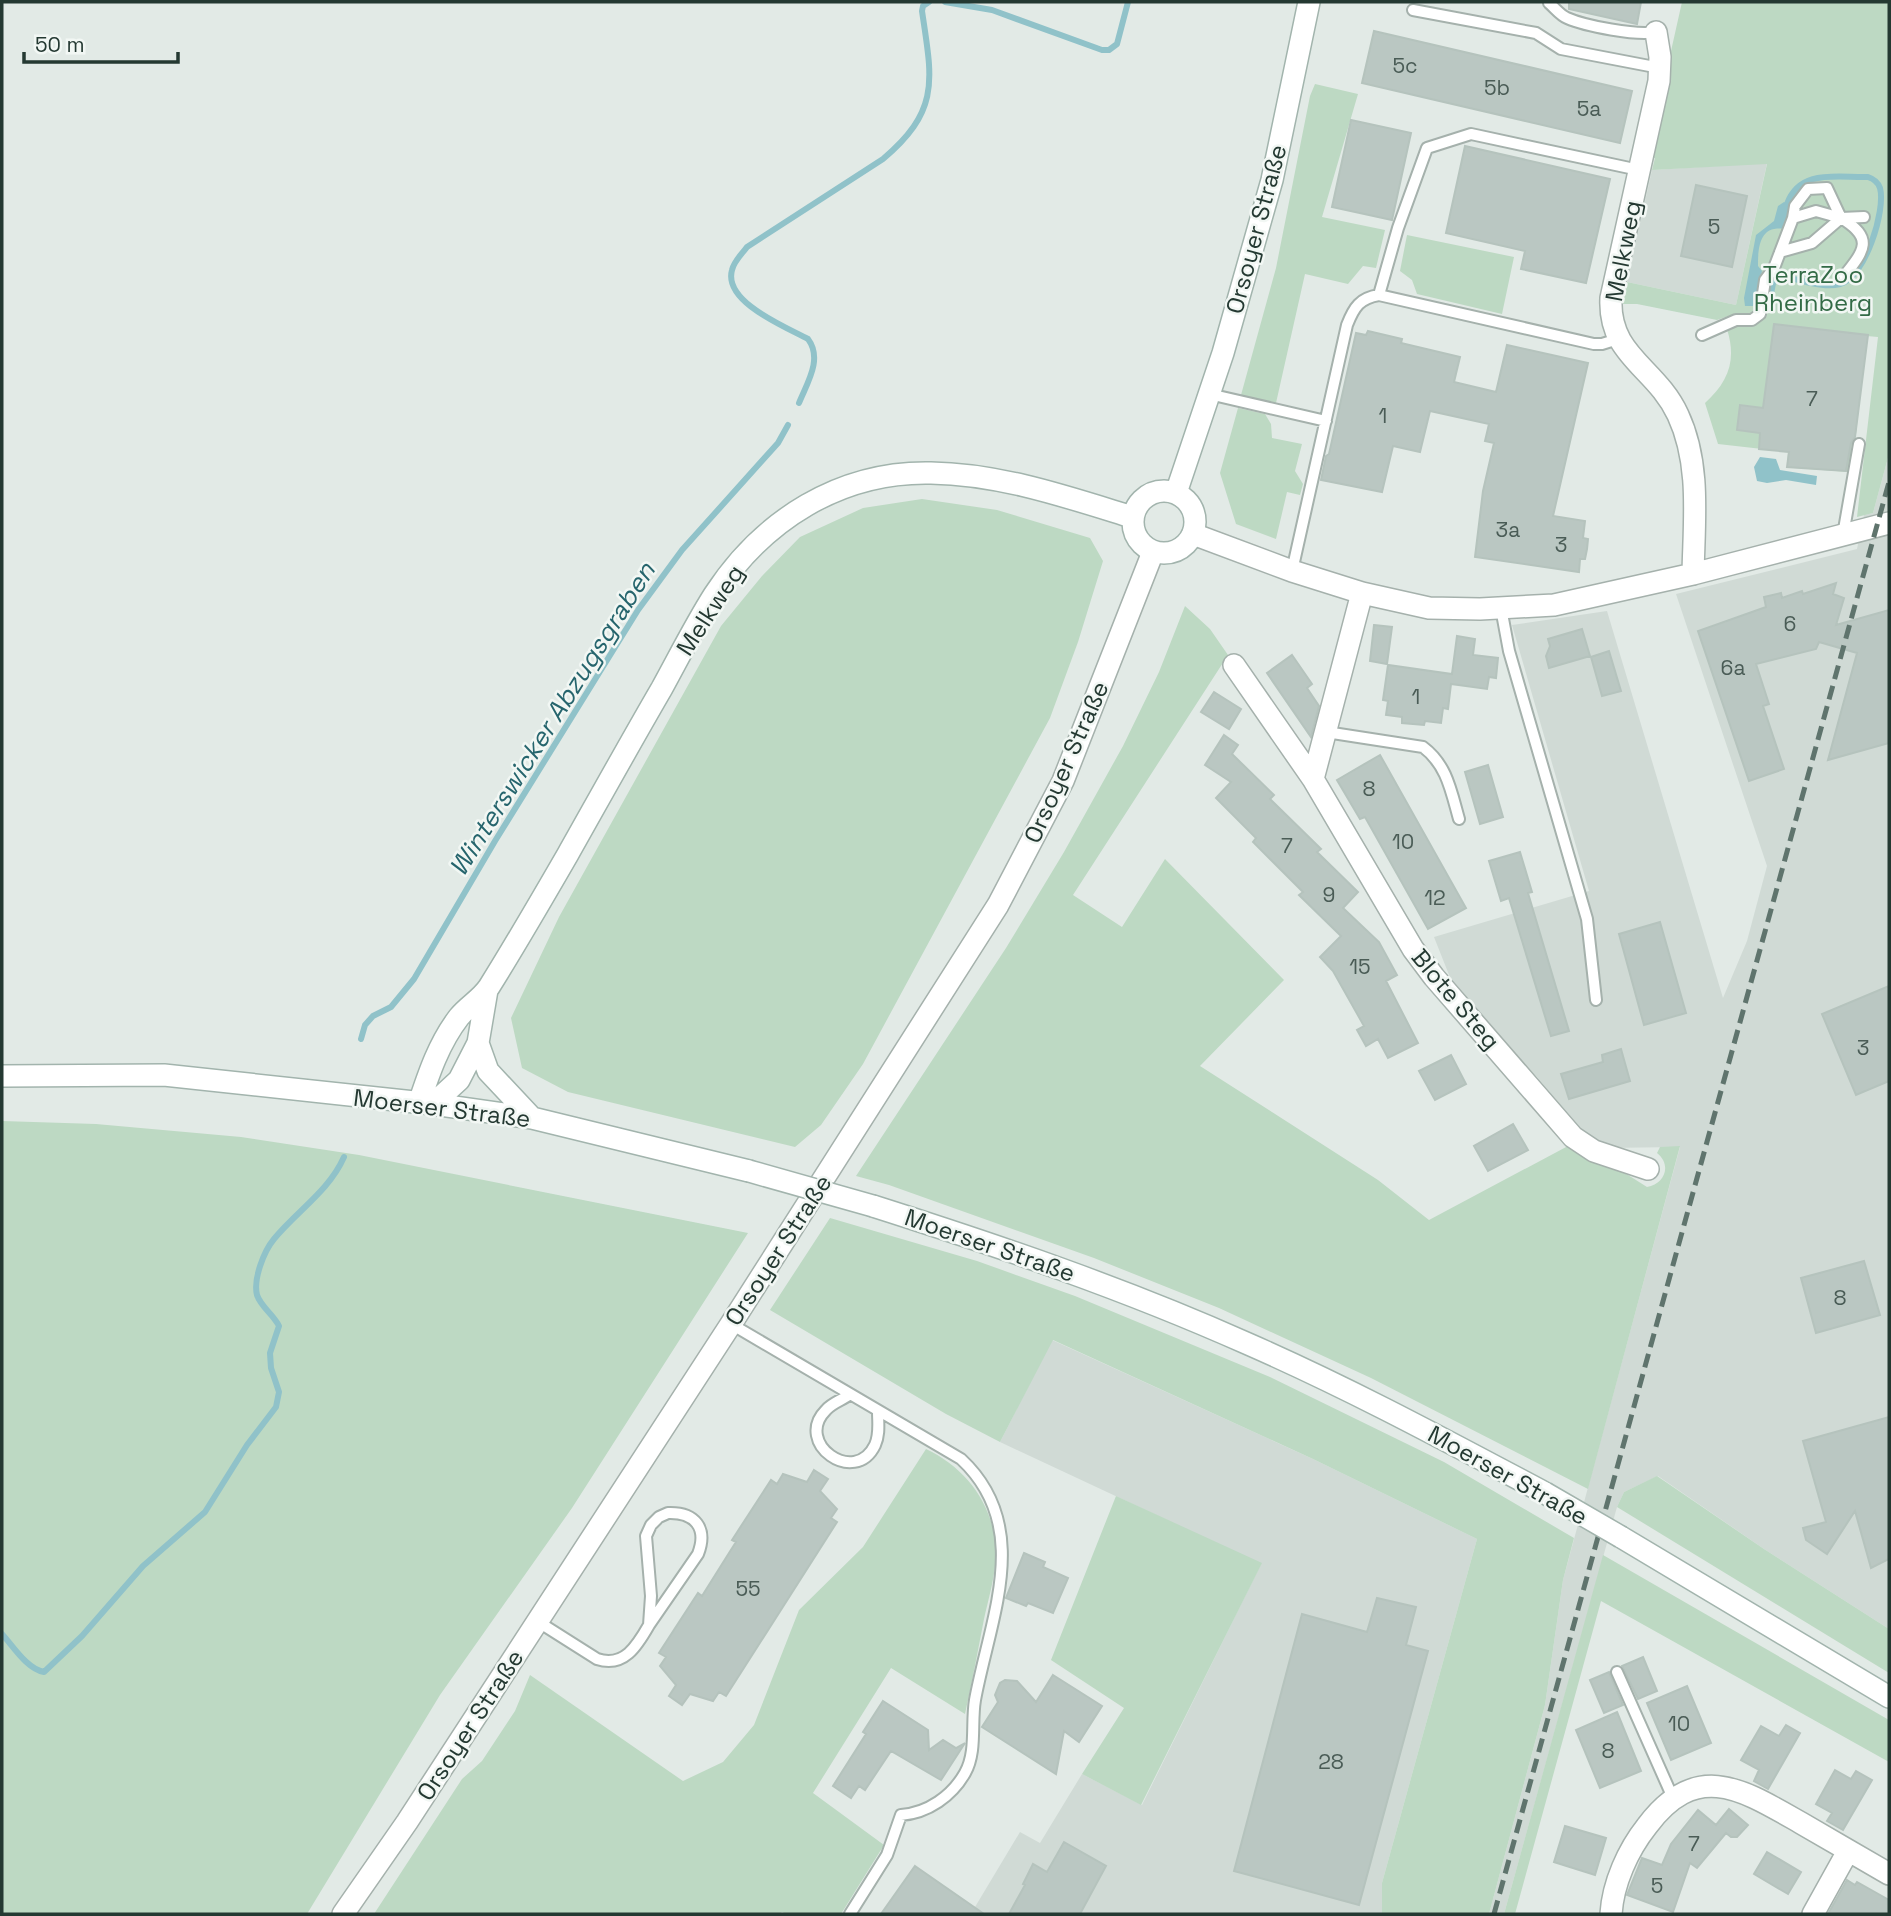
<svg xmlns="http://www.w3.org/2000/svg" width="1891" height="1916" viewBox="0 0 1891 1916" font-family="'Space Grotesk',sans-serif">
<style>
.built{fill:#d0dad5}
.green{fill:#bdd9c3}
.water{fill:#90c2c9}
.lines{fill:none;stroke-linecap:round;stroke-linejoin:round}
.stream{stroke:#90c2c9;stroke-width:6}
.building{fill:#bac7c2;stroke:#b5c3bd;stroke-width:2}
.service-casing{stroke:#a5b1ac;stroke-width:14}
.minor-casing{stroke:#a5b1ac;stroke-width:24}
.tertiary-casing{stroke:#a5b1ac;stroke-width:24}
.secondary-casing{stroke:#a2b4ad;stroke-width:24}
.service{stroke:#fff;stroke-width:10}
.minor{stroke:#fff;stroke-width:21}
.tertiary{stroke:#fff;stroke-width:21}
.secondary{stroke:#fff;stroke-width:21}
.rail{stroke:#5f746d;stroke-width:5;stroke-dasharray:14 7;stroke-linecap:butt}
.secondary-bridge-casing{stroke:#a2b4ad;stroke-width:24;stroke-linecap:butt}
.secondary-bridge{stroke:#fff;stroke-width:21}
.labels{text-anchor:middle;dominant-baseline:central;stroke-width:5;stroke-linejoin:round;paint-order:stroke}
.number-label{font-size:21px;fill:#4a5c56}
.street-label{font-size:24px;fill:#243932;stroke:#f2f7f4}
.park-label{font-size:24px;fill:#336b46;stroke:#f2f7f4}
.water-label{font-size:26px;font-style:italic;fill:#26656d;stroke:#f2f7f4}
</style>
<rect width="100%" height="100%" fill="#e2eae6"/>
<path class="built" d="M 1767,163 L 1736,305 L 1627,282 L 1652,170 Z
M 1889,454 L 1889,1629 L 1764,1549 L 1658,1476 L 1624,1492 L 1617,1507 L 1504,1914 L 1489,1914 L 1545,1705 L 1563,1580 L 1680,1147 L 1603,1148 L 1585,1135 L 1538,1078 L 1455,990 L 1434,937 L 1589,891 L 1512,625 L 1607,611 L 1723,998 L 1747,941 L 1767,866 L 1676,594 L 1857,549 L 1864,515 L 1873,513 Z
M 1052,1340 L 1313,1459 L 1477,1539 L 1382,1883 L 1382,1914 L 881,1914 L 915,1866 L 975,1907 L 1020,1832 L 1040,1843 L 1082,1774 L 1142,1805 L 1261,1564 L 1000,1442 Z"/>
<path class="green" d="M 1682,2 L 1889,2 L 1889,454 L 1873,513 L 1857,517 L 1878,337 L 1867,336 L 1855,443 L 1852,443 L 1849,472 L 1795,468 L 1787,467 L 1788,452 L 1718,444 L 1705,403 C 1728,382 1737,361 1727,329 L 1738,324 L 1734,314 L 1717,320 L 1637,304 L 1623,304 L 1627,282 L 1736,305 L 1767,164 L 1652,170 L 1655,158 L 1647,158 Z
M 1315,84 L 1358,94 L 1322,217 L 1385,230 L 1376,268 L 1363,266 L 1348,284 L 1305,274 L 1276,403 L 1241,395 L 1276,268 L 1310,96 Z
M 1407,235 L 1514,257 L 1502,314 L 1417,294 L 1412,280 L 1400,271 Z
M 1238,408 L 1265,414 L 1271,424 L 1272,438 L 1302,444 L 1295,471 L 1303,484 L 1300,495 L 1287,492 L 1276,539 L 1236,524 L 1220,473 Z
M 922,499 L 997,510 L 1090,538 L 1103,561 L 1078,642 L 1050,718 L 863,1064 L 821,1125 L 795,1147 L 568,1092 L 522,1068 L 511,1018 L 559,917 L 721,626 L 762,576 L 800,537 L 863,508 Z
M 1185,606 L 1210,629 L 1228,655 L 1073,895 L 1122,927 L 1165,859 L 1284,980 L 1200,1066 L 1378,1180 L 1429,1220 L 1568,1146 L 1628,1175 L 1647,1187 C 1665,1184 1672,1165 1657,1153 L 1660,1147 L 1680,1146 L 1588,1489 L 1371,1378 L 1219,1308 L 1094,1258 L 889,1185 L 856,1176 L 1006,948 L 1064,852 L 1123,746 L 1159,672 Z
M 2,1121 L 96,1124 L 241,1137 L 359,1155 L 748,1233 L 572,1508 L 440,1695 L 307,1914 L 2,1914 Z
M 830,1218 L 977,1261 L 1075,1296 L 1270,1377 L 1444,1462 L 1574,1538 L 1563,1580 L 1545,1705 L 1489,1914 L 1382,1914 L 1382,1883 L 1477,1539 L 1313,1459 L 1053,1340 L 1000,1442 L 946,1414 L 770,1310 Z
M 926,1449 C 971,1470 1001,1515 995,1566 C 993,1584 988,1601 984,1619 C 978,1650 972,1682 965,1714 L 891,1668 L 813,1793 L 884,1845 L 841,1914 L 786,1914 L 782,1912 L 780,1914 L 374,1914 L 462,1779 L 482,1761 L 515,1711 L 530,1675 L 683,1781 L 723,1762 L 754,1725 L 799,1610 L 863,1547 Z
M 1657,1476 L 1764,1549 L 1889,1629 L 1889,1673 L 1617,1507 L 1624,1492 Z
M 1116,1496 L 1262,1563 L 1141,1805 L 1082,1774 L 1124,1708 L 1051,1660 Z
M 1603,1555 L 1889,1720 L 1889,1762 L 1601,1601 L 1515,1914 L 1504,1914 Z"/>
<path class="water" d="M 1784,202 L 1792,207 L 1786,228 C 1782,229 1778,228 1774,229 C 1758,232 1758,254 1758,266 L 1762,271 L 1757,298 L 1753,306 L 1745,306 L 1744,298 L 1756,235 L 1774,221 L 1778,206 Z
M 1760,457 L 1776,459 L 1780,470 L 1817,476 L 1816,485 L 1786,480 L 1767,483 L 1757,481 L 1754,467 Z"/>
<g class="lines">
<path class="stream" d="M 945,2 L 992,10 L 1102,50 L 1109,50 L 1117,44 L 1128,2
M 1762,295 L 1771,294 L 1774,278 L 1780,277 C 1799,278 1821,289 1840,284 C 1865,278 1886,210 1880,188 C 1878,182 1874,179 1868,177 C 1838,178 1800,168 1787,204
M 799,403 C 807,383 823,359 808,339 C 786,327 723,302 732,270 C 734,261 742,254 747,247 L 883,159 C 941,110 932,79 922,11 L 923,6 L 929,2
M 361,1039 L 365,1025 L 373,1016 L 391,1007 L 414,979 L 495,841 L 638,610 L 682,550 L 778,443 L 788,425
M 2,1634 C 13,1646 27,1669 44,1672 L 82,1636 L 143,1566 L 205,1512 L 247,1445 L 276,1407 L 279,1392 L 271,1368 L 270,1353 L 279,1326 C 273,1314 261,1307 257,1295 C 253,1279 264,1251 274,1239 C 297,1211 329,1191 344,1157"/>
</g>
<path class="building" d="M 1569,2 L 1641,2 L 1637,24 L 1569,9 Z
M 1374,31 L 1632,91 L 1620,143 L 1362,83 Z
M 1351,120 L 1411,133 L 1392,220 L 1332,207 Z
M 1465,146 L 1610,179 L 1586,283 L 1521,269 L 1525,251 L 1446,233 Z
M 1696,185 L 1747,196 L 1732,267 L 1681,256 Z
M 1774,324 L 1868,335 L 1855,437 L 1851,443 L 1846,471 L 1787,467 L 1789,452 L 1759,449 L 1760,433 L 1737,430 L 1740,405 L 1763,408 Z
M 1368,331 L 1402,339 L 1401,343 L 1460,357 L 1454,382 L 1496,392 L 1507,345 L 1588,363 L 1553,516 L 1585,521 L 1583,538 L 1588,539 L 1587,549 L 1585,559 L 1580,559 L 1579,572 L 1475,557 L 1483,491 L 1494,443 L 1485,441 L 1489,424 L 1430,411 L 1420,452 L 1393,446 L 1382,492 L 1321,480 L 1326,456 L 1329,454 L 1356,333 L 1366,335 Z
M 1836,583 L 1833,594 L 1844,598 L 1836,625 L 1889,610 L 1889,743 L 1828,760 L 1857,653 L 1819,642 L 1816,649 L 1756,664 L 1769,704 L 1763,706 L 1784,769 L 1749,781 L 1698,631 L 1766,607 L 1764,597 L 1781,593 L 1782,598 L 1802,591 L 1803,594 Z
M 1374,625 L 1392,627 L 1387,664 L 1370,661 Z
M 1582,629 L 1590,656 L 1549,668 L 1546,656 L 1550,646 L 1548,639 Z
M 1457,636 L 1475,639 L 1473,655 L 1498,658 L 1496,678 L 1489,677 L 1487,689 L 1451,684 L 1448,709 L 1443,708 L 1441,723 L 1425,721 L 1424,725 L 1402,723 L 1402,717 L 1386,715 L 1388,701 L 1383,700 L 1388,665 L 1452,674 Z
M 1609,651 L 1621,691 L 1602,696 L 1591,657 Z
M 1292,655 L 1312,684 L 1307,688 L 1319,706 L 1311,737 L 1267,673 Z
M 1214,692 L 1241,709 L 1229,729 L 1201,712 Z
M 1224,735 L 1238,745 L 1232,754 L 1274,795 L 1270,799 L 1321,849 L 1317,852 L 1358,892 L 1343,908 L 1379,942 L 1397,975 L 1386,981 L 1418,1043 L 1388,1058 L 1378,1039 L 1366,1046 L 1357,1030 L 1364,1026 L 1333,971 L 1320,957 L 1341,936 L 1299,895 L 1303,892 L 1253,842 L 1256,838 L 1216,798 L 1231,782 L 1205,765 Z
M 1380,755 L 1466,908 L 1428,929 L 1365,817 L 1360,819 L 1337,780 Z
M 1488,765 L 1503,817 L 1480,824 L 1465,772 Z
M 1520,852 L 1532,892 L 1528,893 L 1569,1031 L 1551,1036 L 1509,898 L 1501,901 L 1489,861 Z
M 1660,922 L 1686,1013 L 1644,1025 L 1619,934 Z
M 1889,986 L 1889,1081 L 1856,1095 L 1822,1014 Z
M 1621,1049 L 1630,1081 L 1569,1099 L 1561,1074 L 1603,1062 L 1602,1055 Z
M 1451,1055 L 1466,1084 L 1435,1100 L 1419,1071 Z
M 1513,1124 L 1528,1150 L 1488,1171 L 1474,1146 Z
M 1864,1261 L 1880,1315 L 1816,1333 L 1801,1278 Z
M 1889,1417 L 1889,1559 L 1871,1568 L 1855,1511 L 1827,1554 L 1806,1540 L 1803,1528 L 1826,1522 L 1803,1441 Z
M 814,1470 L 828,1479 L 820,1491 L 837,1509 L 831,1518 L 837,1522 L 726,1696 L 719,1692 L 713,1701 L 690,1694 L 682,1705 L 669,1696 L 676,1685 L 660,1666 L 666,1657 L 659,1653 L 698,1593 L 702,1596 L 729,1553 L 736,1542 L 732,1540 L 771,1480 L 777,1484 L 783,1474 L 807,1482 Z
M 1024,1553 L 1045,1562 L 1043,1567 L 1068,1578 L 1053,1613 L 1028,1603 L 1026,1606 L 1006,1598 Z
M 1377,1598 L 1416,1607 L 1406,1645 L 1428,1651 L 1359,1905 L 1234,1871 L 1302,1614 L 1367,1632 Z
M 1643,1657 L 1657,1691 L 1638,1699 L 1622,1666 Z
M 1609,1672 L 1623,1705 L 1604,1713 L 1590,1680 Z
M 1053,1675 L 1102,1706 L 1079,1742 L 1064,1731 L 1056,1774 L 982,1727 L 998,1702 L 995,1695 L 1000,1683 L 1005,1680 L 1017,1681 L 1036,1702 Z
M 1687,1686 L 1711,1743 L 1671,1760 L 1647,1703 Z
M 883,1701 L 928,1730 L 929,1750 L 943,1740 L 956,1748 L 965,1743 L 941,1780 L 891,1751 L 865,1790 L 859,1786 L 851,1798 L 833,1786 L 866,1734 L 863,1732 Z
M 1617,1712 L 1641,1771 L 1600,1788 L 1576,1730 Z
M 1786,1725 L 1800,1733 L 1768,1789 L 1754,1781 L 1759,1770 L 1741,1760 L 1761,1726 L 1779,1736 Z
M 1835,1770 L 1851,1779 L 1856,1771 L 1872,1780 L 1843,1830 L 1827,1821 L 1832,1813 L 1816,1804 Z
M 1729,1809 L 1748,1825 L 1737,1837 L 1731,1837 L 1726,1833 L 1697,1868 L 1690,1863 L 1673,1912 L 1627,1895 L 1642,1858 L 1662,1865 L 1671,1844 L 1698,1810 L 1716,1825 Z
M 1565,1826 L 1606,1838 L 1595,1875 L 1554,1862 Z
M 1064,1842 L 1106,1866 L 1080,1914 L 1009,1914 L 1025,1885 L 1023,1884 L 1033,1864 L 1047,1872 Z
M 1767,1852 L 1801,1872 L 1788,1894 L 1754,1874 Z
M 915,1866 L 984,1914 L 881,1914 Z
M 1847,1880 L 1855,1885 L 1857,1882 L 1889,1900 L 1889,1914 L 1828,1914 Z"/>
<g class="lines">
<defs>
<path id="service" d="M 1549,3 C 1555,8 1560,15 1567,18 C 1585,26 1637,36 1656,32
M 1413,10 L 1536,33 L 1561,49 L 1660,68
M 1793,218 L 1795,206 L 1808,189 L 1827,188 L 1841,218
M 1844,276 C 1865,250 1874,238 1841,218 L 1864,217
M 1379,295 L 1398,228 L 1427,148 L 1471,134 L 1639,170
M 1702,335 L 1736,320 L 1752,320 L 1760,314 L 1765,280 L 1774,268 L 1793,218 L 1816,211 L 1841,218 L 1812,243 L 1780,252
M 1209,394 L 1326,421
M 1843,535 L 1859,444
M 1292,571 L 1347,325 C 1354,307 1360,298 1379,295 L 1594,344 L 1602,344 L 1618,339
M 1501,608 L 1509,651 L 1587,919 L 1596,1000
M 1326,732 L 1423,747 C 1447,765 1451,791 1459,819
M 731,1324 L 961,1459 C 1034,1527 990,1618 975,1700 C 971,1723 977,1752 965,1773 C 952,1796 928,1813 901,1815 L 887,1855 L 850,1914
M 849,1395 C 842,1400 832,1403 826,1410 C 793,1443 855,1487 875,1445 C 880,1434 878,1423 878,1412
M 668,1513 C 695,1512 708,1528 698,1554 L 649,1625 L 651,1596 L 646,1536 L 651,1525 L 659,1517 Z
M 537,1621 L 597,1659 C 624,1668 637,1646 649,1625
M 1617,1672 L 1673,1798"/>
<path id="minor" d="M 1656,32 L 1660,57 L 1659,81 L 1611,298 C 1608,356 1656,367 1678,415 C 1701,464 1694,521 1693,574
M 1193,534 L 1292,571 L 1362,593 L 1429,608 L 1480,609 L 1554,605 L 1693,574 L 1889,523
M 1362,593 L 1313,779 L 1413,949 L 1434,977 L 1573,1137 L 1594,1151 L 1648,1169
M 1234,665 L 1313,779
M 1611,1914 C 1613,1883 1628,1850 1647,1826 C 1697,1759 1743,1790 1801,1823 C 1830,1840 1860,1857 1889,1874
M 1813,1914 L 1848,1851"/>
<path id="tertiary" d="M 343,1914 L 407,1822 L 731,1324 L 998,905 L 1063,781 L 1153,552"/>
<path id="secondary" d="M1133 522a31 31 0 1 1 62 0a31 31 0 1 1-62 0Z
M 1176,493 L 1223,353 L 1272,180 L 1309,2
M 478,1043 L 488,1071 L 532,1118
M 2,1076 L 164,1075 L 433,1104 L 532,1118 L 749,1171
M 419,1103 C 429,1073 439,1043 459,1017 C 468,1006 481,999 489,987 C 516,944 542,899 568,854 C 599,799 630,743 662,688 C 679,657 695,625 714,595 C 763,520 840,471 931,473 C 1000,474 1067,497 1132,517
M 433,1104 L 459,1080 L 478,1043 L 487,990
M 873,1206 C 999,1246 1125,1289 1246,1343 C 1349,1388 1447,1441 1545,1493
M 1621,1537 L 1889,1697"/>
</defs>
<use href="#service" class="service-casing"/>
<use href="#minor" class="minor-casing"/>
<use href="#tertiary" class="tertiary-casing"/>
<use href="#secondary" class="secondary-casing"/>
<use href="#service" class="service"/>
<use href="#minor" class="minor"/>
<use href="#tertiary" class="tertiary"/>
<use href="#secondary" class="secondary"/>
<path class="rail" d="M 1494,1914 L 1889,482"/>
<defs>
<path id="secondary-bridge" d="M 749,1171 L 873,1206
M 1545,1493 L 1621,1537"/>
</defs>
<use href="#secondary-bridge" class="secondary-bridge-casing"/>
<use href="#secondary-bridge" class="secondary-bridge"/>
</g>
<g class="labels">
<g class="number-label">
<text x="1405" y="65">5c</text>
<text x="1497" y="87">5b</text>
<text x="1589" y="108">5a</text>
<text x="1714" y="226">5</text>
<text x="1812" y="398">7</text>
<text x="1383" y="415">1</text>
<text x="1508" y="529">3a</text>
<text x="1561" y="544">3</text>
<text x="1790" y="623">6</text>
<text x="1733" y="667">6a</text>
<text x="1416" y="696">1</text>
<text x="1369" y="788">8</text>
<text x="1403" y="841">10</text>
<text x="1287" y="845">7</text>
<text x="1329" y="894">9</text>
<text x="1435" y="897">12</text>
<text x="1360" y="966">15</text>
<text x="1863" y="1047">3</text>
<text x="1840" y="1297">8</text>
<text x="748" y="1588">55</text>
<text x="1679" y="1723">10</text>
<text x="1608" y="1750">8</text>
<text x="1331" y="1761">28</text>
<text x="1694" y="1843">7</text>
<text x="1657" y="1885">5</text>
</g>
<g class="street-label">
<text transform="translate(1256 229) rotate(-75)">Orsoyer Straße</text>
<text transform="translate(1623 251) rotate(-79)">Melkweg</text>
<text transform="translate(710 610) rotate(-57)">Melkweg</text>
<text transform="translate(1066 762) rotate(-66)">Orsoyer Straße</text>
<text transform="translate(1456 999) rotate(50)">Blote Steg</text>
<text transform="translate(442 1108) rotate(7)">Moerser Straße</text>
<text transform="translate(990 1245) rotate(19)">Moerser Straße</text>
<text transform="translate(778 1250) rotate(-57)">Orsoyer Straße</text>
<text transform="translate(1508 1475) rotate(29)">Moerser Straße</text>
<text transform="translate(470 1725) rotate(-57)">Orsoyer Straße</text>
</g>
<g class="park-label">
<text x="1813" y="274">TerraZoo<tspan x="1813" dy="28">Rheinberg</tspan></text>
</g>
<g class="water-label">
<text transform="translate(552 719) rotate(-58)">Winterswicker Abzugsgraben</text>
</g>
</g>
<rect width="1891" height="1916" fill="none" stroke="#243932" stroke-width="7"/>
<path d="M24 52v10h154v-10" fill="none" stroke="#243932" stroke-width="3.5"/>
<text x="35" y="52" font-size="21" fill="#243932" stroke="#f2f7f4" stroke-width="5" paint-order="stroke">50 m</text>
</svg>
